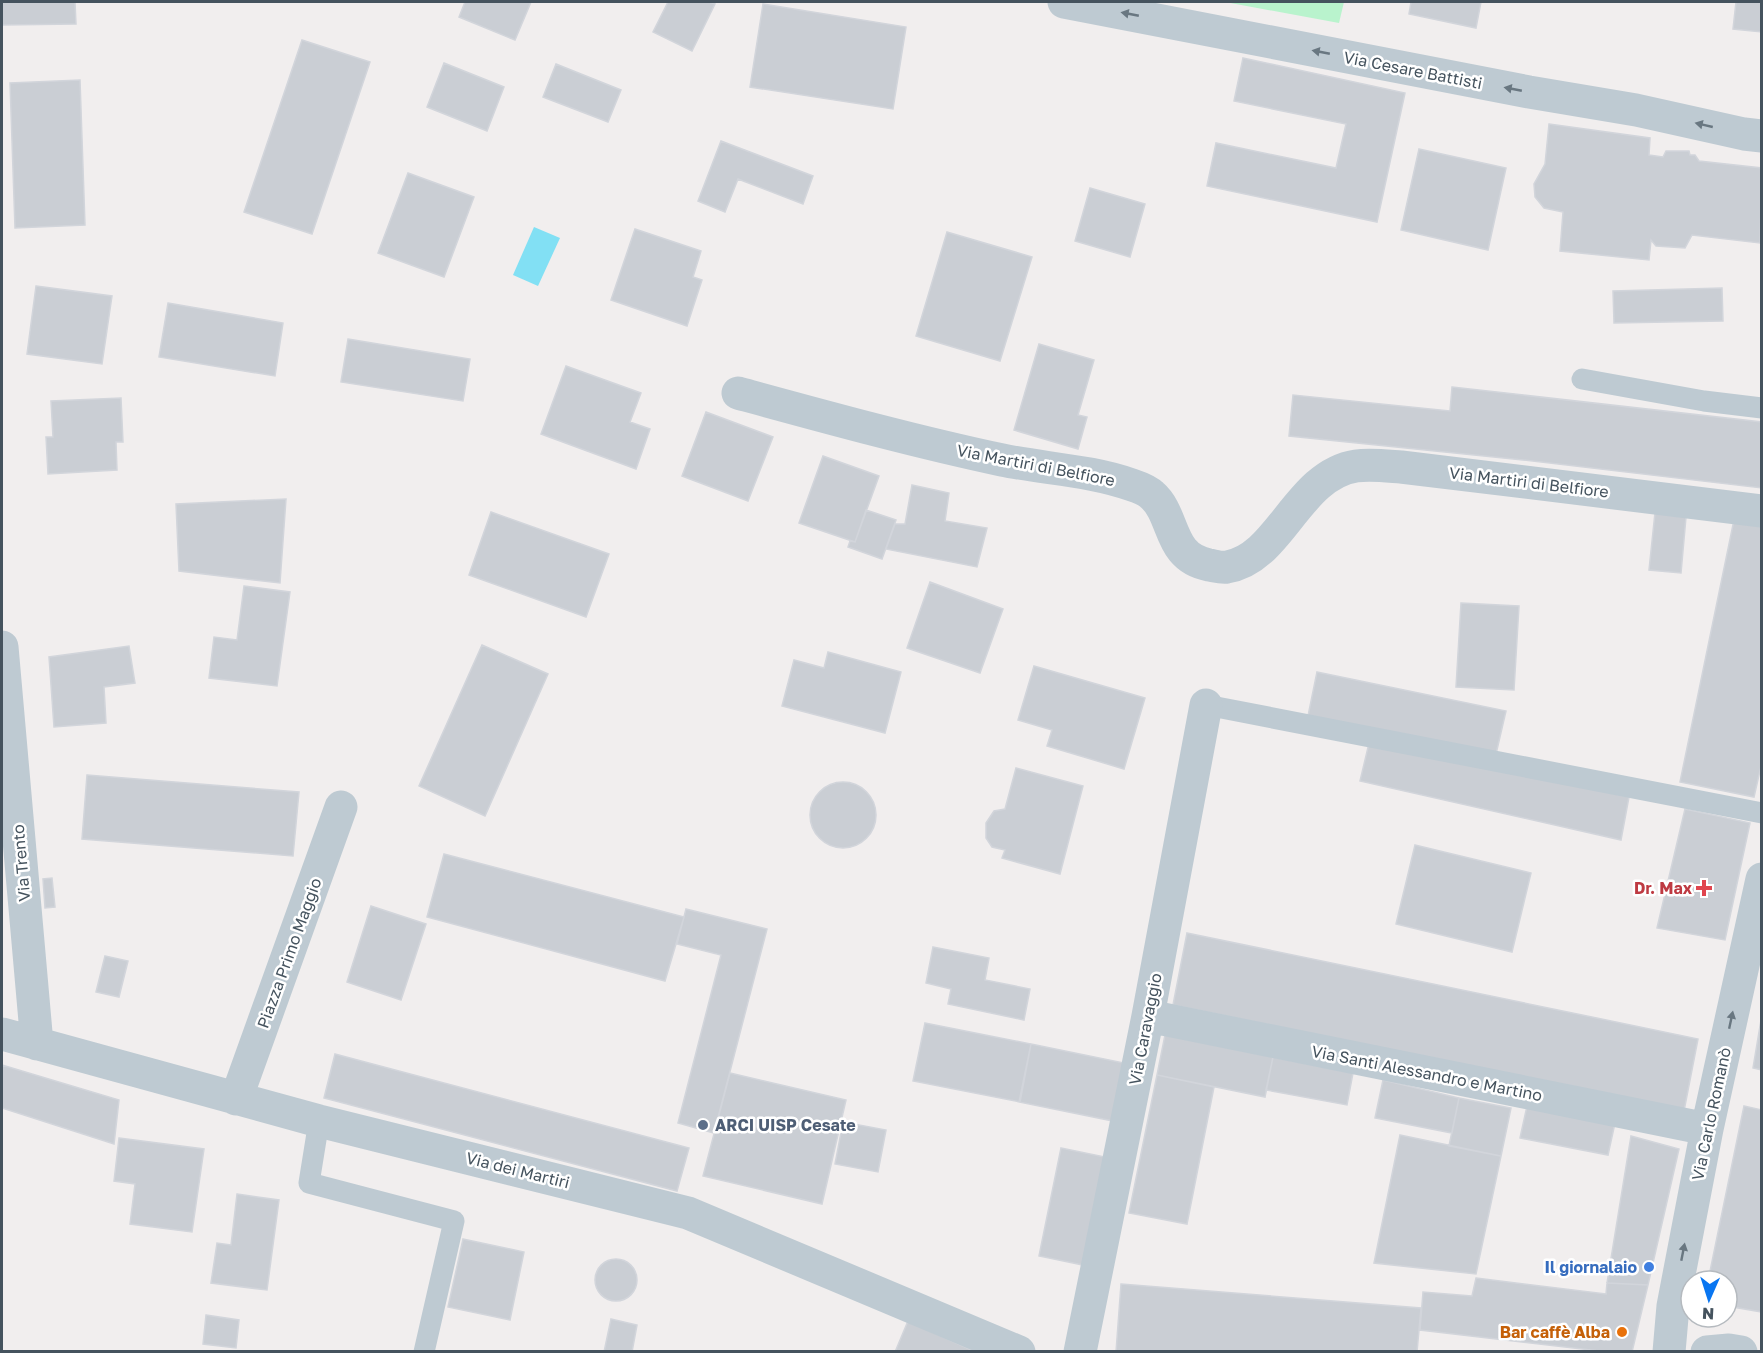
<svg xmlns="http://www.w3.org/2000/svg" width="1763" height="1353" viewBox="0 0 1763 1353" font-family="'Golos Text',sans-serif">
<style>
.green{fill:#b9f3cd}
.water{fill:#82e0f4}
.building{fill:#caced4;stroke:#d2d5db;stroke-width:1.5}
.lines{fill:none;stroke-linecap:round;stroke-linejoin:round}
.lane{stroke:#becad2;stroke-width:21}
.street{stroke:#becad2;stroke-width:33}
.oneway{fill:#697781}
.health-dot{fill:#e0444e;stroke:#fff;stroke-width:2}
.service-dot{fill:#5c6f8a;stroke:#fff;stroke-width:2}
.shop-dot{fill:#3f7fe0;stroke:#fff;stroke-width:2}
.food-dot{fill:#e8710a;stroke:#fff;stroke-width:2}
.labels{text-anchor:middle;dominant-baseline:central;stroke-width:5;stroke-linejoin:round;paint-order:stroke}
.street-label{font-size:16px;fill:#45535e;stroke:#fff}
.health-label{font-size:16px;font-weight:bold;fill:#be3a42;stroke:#fff;text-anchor:end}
.service-label{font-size:16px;font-weight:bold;fill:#4e5e75;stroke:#fff;text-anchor:start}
.shop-label{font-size:16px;font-weight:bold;fill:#366cbe;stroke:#fff;text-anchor:end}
.food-label{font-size:16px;font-weight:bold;fill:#c56008;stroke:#fff;text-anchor:end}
</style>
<rect width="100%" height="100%" fill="#f1eeee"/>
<path class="green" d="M 1225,2 L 1344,2 L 1339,23 Z"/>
<path class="water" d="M 534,227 L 560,238 L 538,286 L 513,275 Z"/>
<path class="building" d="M 2,2 L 75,2 L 76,24 L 2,25 Z
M 465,2 L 531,2 L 515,40 L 459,17 Z
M 668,2 L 709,2 L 715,4 L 692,51 L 653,32 Z
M 1411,2 L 1481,2 L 1476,28 L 1409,14 Z
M 1736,2 L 1762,2 L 1762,32 L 1733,29 Z
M 763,4 L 906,27 L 893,109 L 750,87 Z
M 302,40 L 370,62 L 312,234 L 244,212 Z
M 1243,58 L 1405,93 L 1377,222 L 1207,186 L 1216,143 L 1336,168 L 1346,124 L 1234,101 Z
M 444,63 L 504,87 L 487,131 L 427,107 Z
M 556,64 L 621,90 L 608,122 L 543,97 Z
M 80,80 L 85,225 L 15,228 L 10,83 Z
M 1549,124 L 1650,138 L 1649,155 L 1663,157 L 1666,151 L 1689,151 L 1690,155 L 1695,155 L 1699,161 L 1762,168 L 1760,243 L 1692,235 L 1685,248 L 1656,246 L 1651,240 L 1649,260 L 1560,251 L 1563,212 L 1544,208 L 1535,197 L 1534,184 L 1545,164 Z
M 721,141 L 813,176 L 803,204 L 738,179 L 725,212 L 698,201 Z
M 1419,149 L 1506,168 L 1488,250 L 1401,230 Z
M 408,173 L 474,197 L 444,277 L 378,253 Z
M 1090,188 L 1145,204 L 1130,257 L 1075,241 Z
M 635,229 L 701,251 L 693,277 L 702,280 L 687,326 L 611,300 Z
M 947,232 L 1032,257 L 1000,361 L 916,336 Z
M 36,286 L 112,296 L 102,364 L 27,354 Z
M 1722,288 L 1723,321 L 1614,323 L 1613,291 Z
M 168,303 L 283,323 L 275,376 L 159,357 Z
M 348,339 L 470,359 L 463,401 L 341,382 Z
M 1039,344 L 1094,360 L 1078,415 L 1087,417 L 1078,449 L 1014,430 Z
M 566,366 L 641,393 L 630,422 L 650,429 L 636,469 L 541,434 Z
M 1452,387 L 1762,422 L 1762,488 L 1523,460 L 1289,436 L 1293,395 L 1450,411 Z
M 121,398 L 123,442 L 116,442 L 117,470 L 48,474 L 46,437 L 53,437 L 51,401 Z
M 706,412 L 773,437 L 748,501 L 682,476 Z
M 823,456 L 879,476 L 855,542 L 799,523 Z
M 912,485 L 949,493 L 945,521 L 987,528 L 977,567 L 886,549 L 895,524 L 905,524 Z
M 286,499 L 280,583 L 179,571 L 176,504 Z
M 1656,503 L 1687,506 L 1681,573 L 1649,570 Z
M 866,510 L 896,520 L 882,559 L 848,547 L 850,541 L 855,542 Z
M 491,512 L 609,554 L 586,617 L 469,575 Z
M 1735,515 L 1762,521 L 1762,762 L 1754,797 L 1680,782 Z
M 930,582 L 1003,609 L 980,673 L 907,648 Z
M 244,586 L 290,592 L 277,686 L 209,678 L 214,637 L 237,640 Z
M 1461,603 L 1519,606 L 1514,690 L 1456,687 Z
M 482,645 L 548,674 L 485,816 L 419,786 Z
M 129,646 L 135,683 L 104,687 L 106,723 L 54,727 L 49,657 Z
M 828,652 L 901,672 L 885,733 L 782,706 L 794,660 L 824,668 Z
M 1034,666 L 1145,698 L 1124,769 L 1047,746 L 1052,730 L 1018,720 Z
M 1317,672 L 1506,711 L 1496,754 L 1308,716 Z
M 1370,739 L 1629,797 L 1621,840 L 1360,781 Z
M 1016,768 L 1083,786 L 1060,874 L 1002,858 L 1005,850 L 992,847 L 986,838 L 986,823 L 994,811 L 1005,809 Z
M 87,775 L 299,792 L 293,856 L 82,839 Z
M810 815a33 33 0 1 1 66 0a33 33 0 1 1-66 0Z
M 1685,809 L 1750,823 L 1725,940 L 1657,928 Z
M 1415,845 L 1531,873 L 1512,952 L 1396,924 Z
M 444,854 L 684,917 L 665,981 L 427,917 Z
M 52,878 L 55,907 L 45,908 L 43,879 Z
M 371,906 L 426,924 L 401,1000 L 347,982 Z
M 686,909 L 767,929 L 714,1133 L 678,1123 L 721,955 L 677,944 Z
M 1187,933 L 1698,1039 L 1684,1111 L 1173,1005 Z
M 933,947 L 989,958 L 985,980 L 1030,989 L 1024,1020 L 948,1004 L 951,989 L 926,983 Z
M 105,956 L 128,961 L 119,997 L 96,992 Z
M 1762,1014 L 1762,1070 L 1753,1068 Z
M 925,1023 L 1031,1044 L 1020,1102 L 913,1081 Z
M 1165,1035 L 1273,1057 L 1265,1097 L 1157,1075 Z
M 1031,1044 L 1124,1063 L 1113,1121 L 1019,1102 Z
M 335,1054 L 689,1148 L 677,1191 L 324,1098 Z
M 1273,1057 L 1353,1073 L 1347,1105 L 1266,1090 Z
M 2,1065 L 119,1100 L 114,1144 L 2,1108 Z
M 730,1073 L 846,1100 L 822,1204 L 703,1176 Z
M 1157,1075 L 1214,1087 L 1187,1224 L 1129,1213 Z
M 1383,1080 L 1459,1098 L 1452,1133 L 1375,1118 Z
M 1459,1098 L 1511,1108 L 1501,1156 L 1449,1146 Z
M 1527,1106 L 1615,1123 L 1608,1155 L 1520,1138 Z
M 1744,1106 L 1762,1110 L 1762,1312 L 1727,1306 L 1727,1281 L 1708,1281 Z
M 843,1122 L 886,1130 L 878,1172 L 835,1164 Z
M 1400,1135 L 1501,1156 L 1476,1274 L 1374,1263 Z
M 1631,1136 L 1679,1149 L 1648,1285 L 1607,1283 Z
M 119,1138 L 204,1149 L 192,1232 L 130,1224 L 135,1184 L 114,1181 Z
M 1061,1148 L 1105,1157 L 1083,1265 L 1039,1256 Z
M 237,1194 L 279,1200 L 267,1290 L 211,1283 L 217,1243 L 231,1245 Z
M 463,1239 L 524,1252 L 510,1320 L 448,1307 Z
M595 1280a21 21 0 1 1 42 0a21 21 0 1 1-42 0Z
M 1476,1278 L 1606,1294 L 1607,1283 L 1648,1285 L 1632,1352 L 1608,1352 L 1420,1330 L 1423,1292 L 1472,1296 Z
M 1121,1284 L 1421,1308 L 1417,1352 L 1116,1352 Z
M 206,1315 L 239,1320 L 236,1348 L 203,1344 Z
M 611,1319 L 637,1325 L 632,1352 L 604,1352 Z
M 908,1321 L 976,1352 L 895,1352 Z"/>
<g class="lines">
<path class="lane" d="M 1582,379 L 1704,401 L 1762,408
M 1206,705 L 1762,813
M 319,1121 L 309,1183 L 454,1221 L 424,1352"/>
<path class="street" d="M 1064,2 L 1529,92 L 1636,110 L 1744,134 L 1762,136
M 738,393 C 826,417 913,441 1002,460 C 1045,469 1090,470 1132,485 C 1138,487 1147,490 1152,495 C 1176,516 1167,557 1209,565 C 1215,566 1222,568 1227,567 C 1280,559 1297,475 1356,466 C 1370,464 1387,466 1401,467 L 1762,511
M 2,647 L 37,1044
M 1148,1016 L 1707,1129
M 2,1034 L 319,1121 L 688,1213 L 1019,1352
M 236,1099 L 341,807
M 1080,1352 L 1148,1016 L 1206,705
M 1669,1352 L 1673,1306 L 1707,1129 L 1762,879
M 1707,1352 L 1729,1350 L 1741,1352"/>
</g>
<defs><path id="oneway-solid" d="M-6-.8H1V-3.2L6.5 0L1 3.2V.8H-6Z" transform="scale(1.5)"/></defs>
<g class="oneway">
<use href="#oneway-solid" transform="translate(1130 14) rotate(-169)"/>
<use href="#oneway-solid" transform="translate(1321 52) rotate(-169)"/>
<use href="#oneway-solid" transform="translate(1513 89) rotate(-169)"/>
<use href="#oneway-solid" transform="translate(1704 125) rotate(-167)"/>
<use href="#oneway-solid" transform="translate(1731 1020) rotate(-78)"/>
<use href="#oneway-solid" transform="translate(1683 1252) rotate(-79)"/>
</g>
<path class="health-dot" d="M1701 879h6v6h6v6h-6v6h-6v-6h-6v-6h6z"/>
<circle class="service-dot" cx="703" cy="1125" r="6"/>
<circle class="shop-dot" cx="1649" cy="1267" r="6"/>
<circle class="food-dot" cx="1622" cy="1332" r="6"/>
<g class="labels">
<g class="street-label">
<text transform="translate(1413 70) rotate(11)">Via Cesare Battisti</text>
<text transform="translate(1036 465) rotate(11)">Via Martiri di Belfiore</text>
<text transform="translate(1529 482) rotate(7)">Via Martiri di Belfiore</text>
<text transform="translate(21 863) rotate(-95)">Via Trento</text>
<text transform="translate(289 953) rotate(-70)">Piazza Primo Maggio</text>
<text transform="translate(1145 1029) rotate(-79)">Via Caravaggio</text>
<text transform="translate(1427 1073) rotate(11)">Via Santi Alessandro e Martino</text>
<text transform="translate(1711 1114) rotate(-78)">Via Carlo Romanò</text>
<text transform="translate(518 1170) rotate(14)">Via dei Martiri</text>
</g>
<g class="health-label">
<text x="1692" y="888">Dr. Max</text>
</g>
<g class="service-label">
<text x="715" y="1125">ARCI UISP Cesate</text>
</g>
<g class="shop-label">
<text x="1637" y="1267">Il giornalaio</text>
</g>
<g class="food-label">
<text x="1610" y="1332">Bar caffè Alba</text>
</g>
</g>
<rect width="1763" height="1353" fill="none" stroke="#45535e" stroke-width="6"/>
<g transform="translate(1709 1299) rotate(183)"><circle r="28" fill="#ffffff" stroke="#b5babf" stroke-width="1.5"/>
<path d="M0-4.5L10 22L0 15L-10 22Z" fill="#0976f1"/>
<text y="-9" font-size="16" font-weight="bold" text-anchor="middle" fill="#45535e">N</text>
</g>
</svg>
